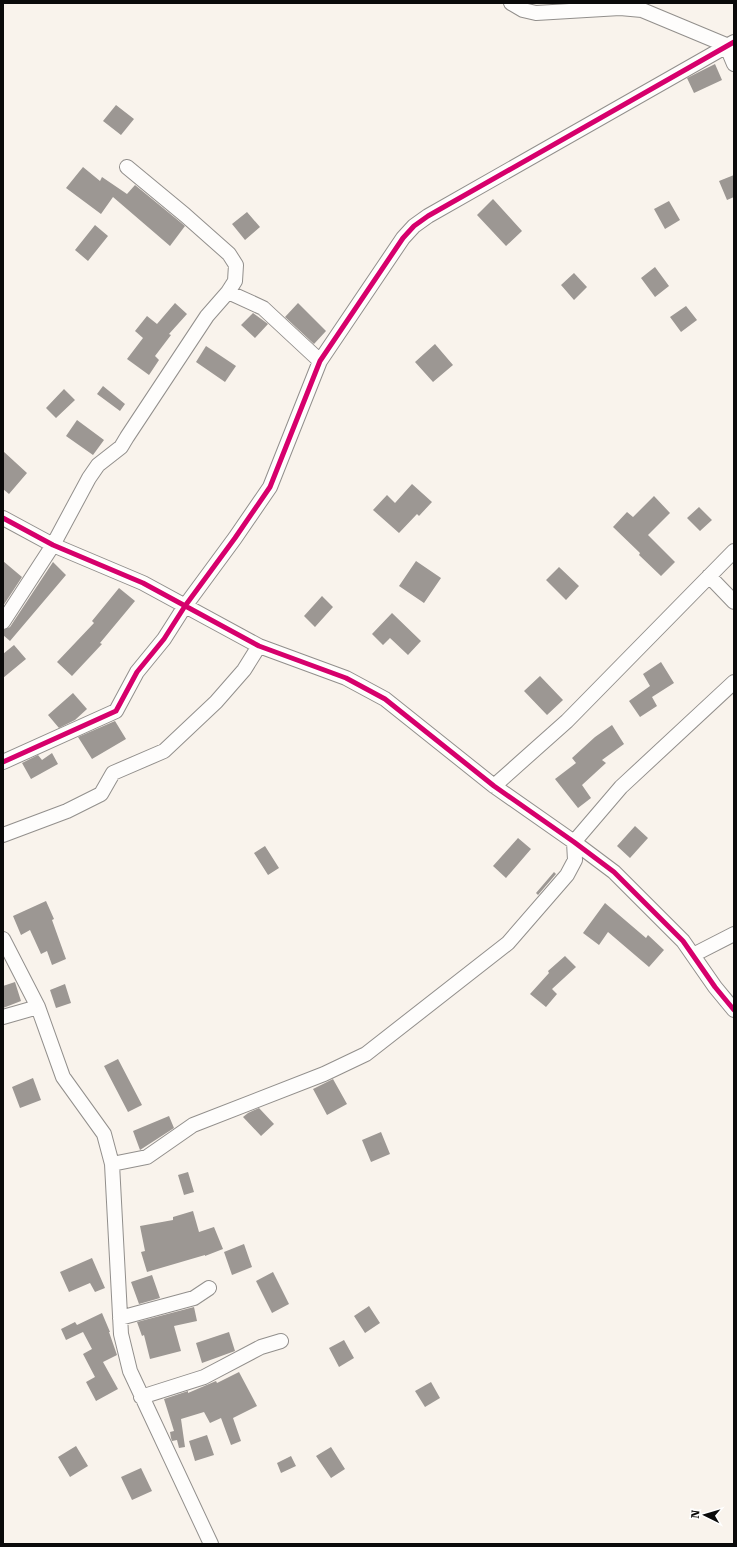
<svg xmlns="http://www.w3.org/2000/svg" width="737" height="1547" viewBox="0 0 737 1547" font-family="'Roboto Serif',serif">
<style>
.building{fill:#9c9793}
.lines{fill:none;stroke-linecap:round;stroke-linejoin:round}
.minor-casing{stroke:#928f8c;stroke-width:16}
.minor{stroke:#fefdfc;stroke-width:14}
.cycleway-casing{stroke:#fff;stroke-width:8}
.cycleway{stroke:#d6006c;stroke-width:5}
</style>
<rect width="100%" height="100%" fill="#f9f3ec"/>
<path class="building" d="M 715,64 L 722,80 L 694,93 L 687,78 Z
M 116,105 L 134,119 L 121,135 L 103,121 Z
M 83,167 L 100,181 L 102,177 L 127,194 L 135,185 L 185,226 L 170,246 L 113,197 L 101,214 L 66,188 Z
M 734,175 L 734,197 L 727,200 L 719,181 Z
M 493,199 L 522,231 L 506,246 L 477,215 Z
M 669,201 L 680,220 L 665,229 L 654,209 Z
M 247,212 L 260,227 L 245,240 L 232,224 Z
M 95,225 L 108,236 L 88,261 L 75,250 Z
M 655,267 L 669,286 L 655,297 L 641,278 Z
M 574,273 L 587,287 L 574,300 L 561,285 Z
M 175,303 L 187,314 L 169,334 L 171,335 L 155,356 L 159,360 L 149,375 L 127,359 L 143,338 L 135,331 L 147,316 L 157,324 Z
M 298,303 L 326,331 L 314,344 L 285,317 Z
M 686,306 L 697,320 L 681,332 L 670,317 Z
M 253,313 L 268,324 L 255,338 L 241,325 Z
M 435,344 L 453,365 L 433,382 L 415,362 Z
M 206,346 L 236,366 L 225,382 L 196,362 Z
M 103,386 L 125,404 L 120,411 L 97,394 Z
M 64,389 L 75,400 L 56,418 L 46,408 Z
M 77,420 L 104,440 L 93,455 L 66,436 Z
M 3,451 L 27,473 L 9,494 L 3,489 Z
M 412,484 L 432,502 L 419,516 L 417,514 L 399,533 L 373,510 L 387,495 L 395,503 Z
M 654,496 L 670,513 L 648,535 L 675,562 L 661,576 L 639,555 L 640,553 L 613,527 L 627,512 L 633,517 Z
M 699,507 L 712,520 L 700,531 L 687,518 Z
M 3,561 L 22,577 L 3,606 Z
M 416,561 L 441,578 L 424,603 L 399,586 Z
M 53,562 L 66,575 L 10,641 L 3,635 L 3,630 L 10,627 Z
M 559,567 L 579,586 L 566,600 L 546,580 Z
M 119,588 L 135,601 L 100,643 L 102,644 L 72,676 L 57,662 L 94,623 L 92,621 Z
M 322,596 L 333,607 L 315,627 L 304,616 Z
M 392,613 L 421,641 L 408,655 L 390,638 L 383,645 L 372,634 Z
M 14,645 L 26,659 L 3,678 L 3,654 Z
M 661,662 L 674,683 L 652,697 L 657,706 L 640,717 L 629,701 L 650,686 L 643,674 Z
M 540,676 L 563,700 L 547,715 L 524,691 Z
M 73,693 L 87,709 L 75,720 L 59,728 L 48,715 Z
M 115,721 L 126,739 L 92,759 L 78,737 Z
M 612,725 L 624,744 L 602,760 L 606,763 L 582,785 L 591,798 L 578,808 L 555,779 L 576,763 L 572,758 L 595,737 Z
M 52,753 L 58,764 L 31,779 L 22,763 L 38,755 L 42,760 Z
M 635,826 L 648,838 L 630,858 L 617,846 Z
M 518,838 L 531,849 L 506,878 L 493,866 Z
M 265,846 L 279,868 L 268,875 L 254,853 Z
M 554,872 L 556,874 L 538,895 L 536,893 Z
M 46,901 L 54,919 L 52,920 L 66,959 L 52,965 L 47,951 L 41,954 L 30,930 L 21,935 L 13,916 Z
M 605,903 L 646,938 L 648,935 L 664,950 L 649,967 L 608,932 L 599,945 L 583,933 Z
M 565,956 L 576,967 L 552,989 L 557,994 L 546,1007 L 530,994 L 549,973 L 548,971 Z
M 15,982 L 21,1001 L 3,1008 L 3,986 Z
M 65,984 L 71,1003 L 56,1008 L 50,990 Z
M 118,1059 L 142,1105 L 128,1112 L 104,1066 Z
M 33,1078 L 41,1100 L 20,1108 L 12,1087 Z
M 333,1079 L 347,1104 L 327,1115 L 313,1089 Z
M 259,1108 L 274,1124 L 261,1136 L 243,1117 L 248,1113 Z
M 169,1116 L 174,1128 L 140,1150 L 133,1131 Z
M 381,1132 L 390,1154 L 371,1162 L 362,1140 Z
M 188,1172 L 194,1192 L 184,1195 L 178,1175 Z
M 193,1211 L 199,1232 L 214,1227 L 223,1249 L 205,1256 L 205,1255 L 147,1272 L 141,1252 L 145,1251 L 140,1226 L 173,1220 L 173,1217 Z
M 244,1244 L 252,1267 L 232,1275 L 224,1252 Z
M 92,1258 L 105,1288 L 95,1292 L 90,1283 L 69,1292 L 60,1272 Z
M 273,1272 L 289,1304 L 272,1313 L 256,1281 Z
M 152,1275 L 160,1298 L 139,1304 L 131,1282 Z
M 369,1306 L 380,1323 L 365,1333 L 354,1316 Z
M 194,1307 L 197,1321 L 174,1326 L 181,1351 L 150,1359 L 144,1335 L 142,1336 L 137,1322 Z
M 102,1313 L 110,1332 L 109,1332 L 117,1355 L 103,1362 L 118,1389 L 96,1401 L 86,1382 L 95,1377 L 83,1354 L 92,1349 L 83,1332 L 66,1340 L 61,1329 L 75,1322 L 77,1325 Z
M 229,1332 L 235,1351 L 202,1363 L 196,1343 Z
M 344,1340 L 354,1358 L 339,1367 L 329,1348 Z
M 239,1372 L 257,1406 L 233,1418 L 241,1441 L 231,1445 L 221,1418 L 210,1423 L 204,1412 L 181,1419 L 185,1447 L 179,1448 L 177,1440 L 172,1441 L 171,1438 L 170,1432 L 174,1431 L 164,1399 L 188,1391 L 188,1393 L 216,1381 L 217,1383 Z
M 431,1382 L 440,1398 L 425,1407 L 415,1391 Z
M 207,1435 L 214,1455 L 195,1461 L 189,1441 Z
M 76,1446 L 88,1466 L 70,1477 L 58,1457 Z
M 331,1447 L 345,1469 L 331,1478 L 316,1456 Z
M 291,1456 L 296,1466 L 281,1473 L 277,1463 Z
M 141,1468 L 152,1491 L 132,1500 L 121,1477 Z"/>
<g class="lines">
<defs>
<path id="minor" d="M 511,3 L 523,10 L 536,13 L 620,8 L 642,10 L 726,45 L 734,64
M 228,292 L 263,308 L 320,361
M 3,518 L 53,545 L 143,583 L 259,646 L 346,678 L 385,699 L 494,786 L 574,842 L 614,872 L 683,941 L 715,987 L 734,1010
M 709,576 L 734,602
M 3,622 L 53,545 L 89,478 L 98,465 L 121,447 L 127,437 L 207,316 L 228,292 L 235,281 L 236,265 L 229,254 L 185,215 L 127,167
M 3,762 L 116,711 L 137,672 L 164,639 L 185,606 L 235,538 L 270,487 L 320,361 L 403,238 L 414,226 L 428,216 L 734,42
M 494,786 L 567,721 L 734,551
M 3,835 L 67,811 L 101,794 L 113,773 L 164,751 L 216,702 L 244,670 L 259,646
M 3,939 L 38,1007 L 63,1077 L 104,1134 L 112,1164 L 121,1334 L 130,1371 L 211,1544
M 693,955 L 734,934
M 3,1017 L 38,1007
M 112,1164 L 147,1157 L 193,1125 L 324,1074 L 366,1054 L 508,943 L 567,875 L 575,860 L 574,842 L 621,787 L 734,682
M 120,1318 L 194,1298 L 209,1288
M 141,1397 L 204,1377 L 261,1347 L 281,1341"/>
</defs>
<use href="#minor" class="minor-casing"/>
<use href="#minor" class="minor"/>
<defs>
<path id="cycleway" d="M 3,518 L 53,545 L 143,583 L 259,646 L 346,678 L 385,699 L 494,786 L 574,842 L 614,872 L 683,941 L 715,987 L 734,1010
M 3,762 L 116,711 L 137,672 L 164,639 L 185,606 L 235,538 L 270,487 L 320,361 L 403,238 L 414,226 L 428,216 L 734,42"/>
</defs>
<use href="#cycleway" class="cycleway-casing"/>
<use href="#cycleway" class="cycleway"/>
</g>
<rect width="737" height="1547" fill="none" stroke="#0a0a0a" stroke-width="8"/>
<g transform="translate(705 1515) rotate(275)" stroke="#ffffff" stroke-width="3" paint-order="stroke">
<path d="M0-3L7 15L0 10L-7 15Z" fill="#0a0a0a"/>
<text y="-6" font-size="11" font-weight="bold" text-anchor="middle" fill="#0a0a0a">N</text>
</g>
</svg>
